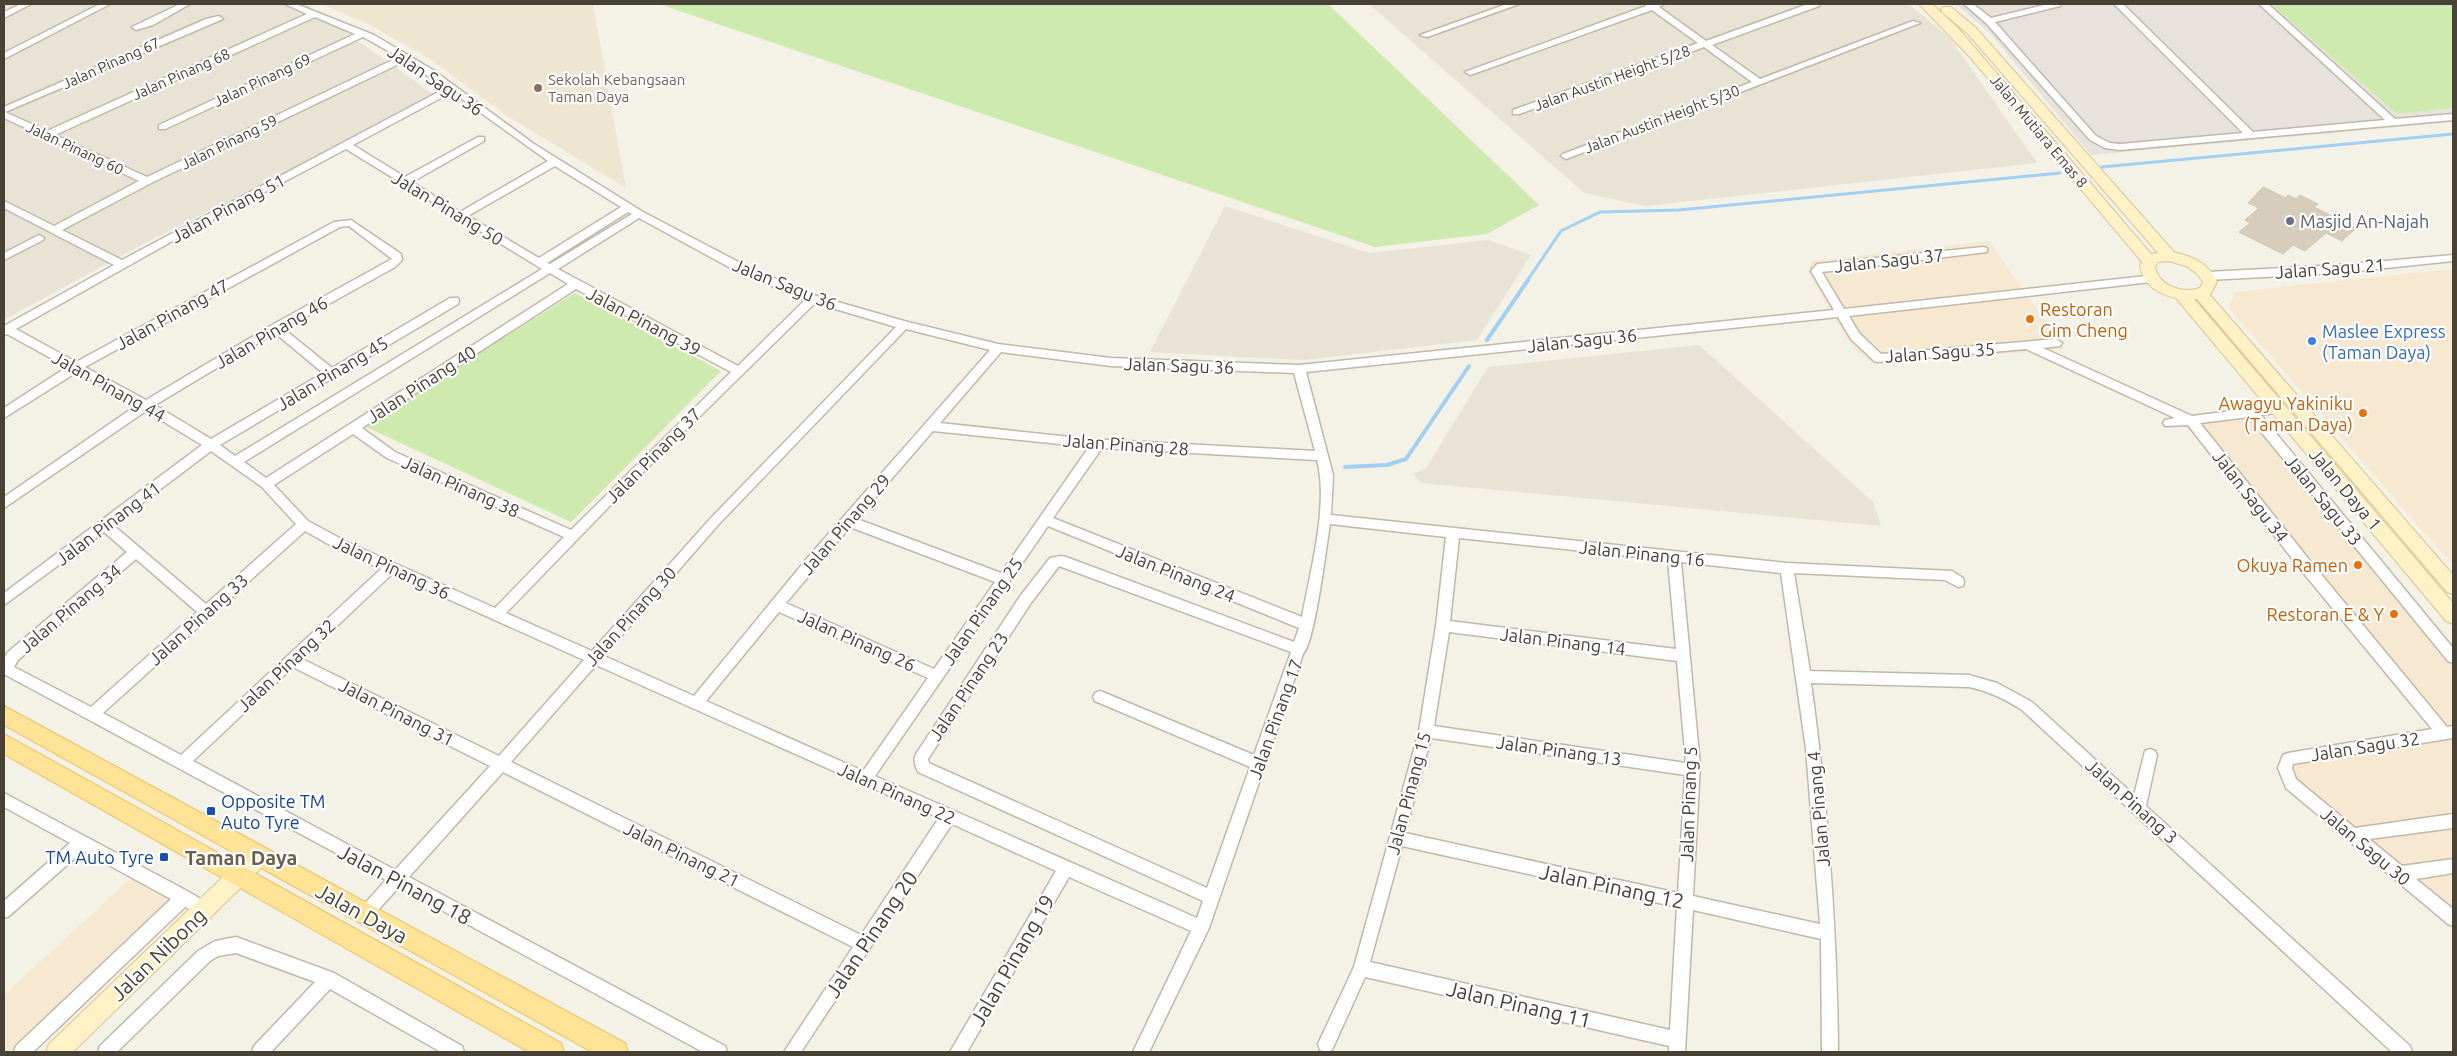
<svg xmlns="http://www.w3.org/2000/svg" width="2457" height="1056" viewBox="0 0 2457 1056" font-family="Ubuntu,sans-serif">
<style>
.residential{fill:#e8e3d5}
.commercial{fill:#f7e8d2}
.industrial{fill:#e7e2dc}
.education{fill:#eee6d1}
.green{fill:#ceeaae}
.lines{fill:none;stroke-linecap:round;stroke-linejoin:round}
.stream-far1{stroke:#a1d0f3;stroke-width:3}
.stream{stroke:#a1d0f3;stroke-width:4}
.building{fill:#d6cdbc;stroke:#d2c5af}
.street-casing{stroke:#c0b9a9;stroke-width:3}
.secondary-casing{stroke:#d6c695;stroke-width:2}
.primary-casing{stroke:#e9c261;stroke-width:2}
.street{fill:#fff;fill-rule:evenodd}
.secondary{fill:#fff2c7;fill-rule:evenodd}
.primary{fill:#ffe396;fill-rule:evenodd}
.education-dot{fill:#8d6e63;stroke:#fff;stroke-width:2}
.worship-dot{fill:#6b7280;stroke:#fff;stroke-width:2}
.food-dot{fill:#e8710a;stroke:#fff;stroke-width:2}
.shop-dot{fill:#3f7fe0;stroke:#fff;stroke-width:2}
.transit-dot{fill:#1a4fb4;stroke:#fff;stroke-width:2}
.labels{text-anchor:middle;dominant-baseline:central;stroke-width:4.5;stroke-linejoin:round;paint-order:stroke}
.far-street-label{font-size:15px;fill:#484136;stroke:#fff}
.far-education-label{font-size:15px;fill:#785e54;stroke:#fff;text-anchor:start}
.street-label{font-size:18px;fill:#484136;stroke:#fff}
.worship-label{font-size:18px;fill:#5b616d;stroke:#fff;text-anchor:start}
.food-label{font-size:18px;fill:#c56008;stroke:#fff;text-anchor:end}
.shop-label{font-size:18px;fill:#366cbe;stroke:#fff;text-anchor:start}
.transit-label{font-size:18px;fill:#164399;stroke:#fff;text-anchor:start}
.quarter-label{font-size:20px;font-weight:bold;fill:#6b5f4c;stroke:#fff}
.near-street-label{font-size:21px;fill:#484136;stroke:#fff}
</style>
<rect width="100%" height="100%" fill="#f4f1e7"/>
<path class="residential" d="M 4,4 L 306,4 L 437,97 L 141,245 L 4,320 Z
M 1369,4 L 1909,4 L 1950,38 L 2037,163 L 1646,206 L 1597,196 L 1583,192 Z
M 1225,206 L 1369,253 L 1489,240 L 1531,255 L 1477,340 L 1303,360 L 1150,352 Z
M 1699,345 L 1873,502 L 1881,526 L 1422,483 L 1413,474 L 1426,468 L 1488,367 Z"/>
<path class="commercial" d="M 1989,241 L 2065,349 L 1875,364 L 1859,353 L 1845,336 L 1808,272 L 1812,261 Z
M 2453,269 L 2453,566 L 2229,308 L 2235,292 Z
M 2253,409 L 2453,650 L 2453,924 L 2285,784 L 2279,772 L 2278,764 L 2283,755 L 2434,730 L 2184,417 Z
M 132,877 L 175,900 L 16,1052 L 4,1052 L 4,995 Z"/>
<path class="industrial" d="M 1956,4 L 2271,4 L 2397,114 L 2453,108 L 2453,122 L 2091,155 L 1990,33 Z"/>
<path class="education" d="M 321,4 L 593,4 L 626,188 L 507,116 L 430,59 L 370,25 Z"/>
<path class="green" d="M 659,4 L 1328,4 L 1539,205 L 1487,234 L 1375,247 Z
M 2271,4 L 2453,4 L 2453,108 L 2397,114 Z
M 575,293 L 721,371 L 571,522 L 364,426 Z"/>
<g class="lines">
<path class="stream-far1" d="M 2102,167 L 2453,134
M 1527,281 L 1561,231 L 1600,212 L 1679,210 L 2060,173"/>
<path class="stream" d="M 1487,340 L 1528,280
M 1345,467 L 1387,465 L 1406,459 L 1469,366"/>
</g>
<path class="building" d="M 2263,187 L 2286,198 L 2288,195 L 2296,199 L 2300,195 L 2318,204 L 2314,207 L 2356,228 L 2342,241 L 2326,233 L 2305,251 L 2293,245 L 2283,254 L 2239,232 L 2250,223 L 2245,220 L 2259,208 L 2248,203 Z"/>
<g class="lines">
<defs>
<path id="street" d="M 21,4 L 31,4 L 4,18 L 4,12 Z
M 100,4 L 110,4 L 4,59 L 4,53 Z
M 180,4 L 190,4 L 153,25 L 136,30 L 132,27 Z
M 285,4 L 296,4 L 374,35 L 433,70 L 534,144 L 643,212 L 746,266 L 817,296 L 904,321 L 998,344 L 1111,358 L 1299,365 L 1834,310 L 1811,271 L 1817,264 L 1983,247 L 1987,248 L 1987,252 L 1822,272 L 1844,309 L 2155,275 L 2156,278 L 2151,282 L 1849,316 L 1859,333 L 1881,354 L 2056,339 L 2062,343 L 2060,346 L 2043,348 L 2192,416 L 2278,405 L 2282,406 L 2284,409 L 2282,412 L 2261,415 L 2453,648 L 2453,663 L 2448,661 L 2249,417 L 2200,423 L 2311,562 L 2447,727 L 2453,726 L 2453,738 L 2293,764 L 2292,768 L 2296,779 L 2355,828 L 2453,814 L 2453,828 L 2369,839 L 2402,866 L 2453,859 L 2453,873 L 2416,879 L 2453,909 L 2453,926 L 2448,924 L 2286,788 L 2278,768 L 2283,755 L 2288,753 L 2432,729 L 2301,570 L 2188,425 L 2165,426 L 2163,423 L 2165,420 L 2175,418 L 2026,349 L 1878,362 L 1874,361 L 1851,339 L 1838,317 L 1306,372 L 1333,475 L 1331,515 L 1787,563 L 1952,571 L 1963,578 L 1964,582 L 1963,586 L 1958,587 L 1945,580 L 1794,573 L 1810,671 L 1969,675 L 1997,683 L 2032,702 L 2134,795 L 2145,751 L 2150,749 L 2155,751 L 2157,755 L 2146,806 L 2410,1046 L 2412,1052 L 2392,1052 L 2022,710 C 2005,699 1989,691 1969,687 L 1811,683 C 1828,806 1837,928 1838,1052 L 1822,1052 L 1821,939 L 1693,910 L 1685,1052 L 1669,1052 L 1669,1046 L 1365,977 L 1332,1050 L 1326,1052 L 1320,1050 L 1318,1044 L 1354,967 L 1419,731 L 1436,626 L 1446,537 L 1330,524 C 1326,548 1315,642 1303,654 L 1209,928 L 1149,1052 L 1133,1052 L 1191,931 L 1069,877 L 967,1052 L 950,1052 L 1056,871 L 952,824 L 801,1052 L 784,1052 L 853,947 L 503,772 L 409,877 L 725,1046 L 727,1052 L 703,1052 L 399,887 L 369,920 L 364,922 L 359,920 L 356,915 L 359,910 L 386,880 L 4,674 L 4,658 L 8,652 L 127,552 L 104,532 L 4,605 L 4,593 L 202,445 L 146,411 L 4,508 L 4,497 L 137,405 L 77,372 L 4,418 L 4,408 L 67,367 L 7,334 L 4,335 L 4,326 L 114,265 L 4,208 L 4,201 L 54,226 L 139,181 L 4,118 L 4,107 L 206,19 L 219,16 L 223,19 L 5,112 L 47,131 L 307,14 ZM 315,17 L 355,34 L 159,125 L 159,129 L 165,129 L 363,37 L 399,57 L 147,177 L 55,135 ZM 405,61 L 446,88 L 122,260 L 62,230 L 151,183 ZM 452,92 L 548,161 L 460,212 L 412,182 L 484,141 L 484,137 L 478,137 L 405,177 L 353,145 ZM 346,149 L 542,269 L 235,456 L 220,445 L 458,304 L 459,301 L 458,298 L 450,298 L 332,368 L 284,329 L 395,267 L 402,260 L 401,254 L 351,220 L 334,222 L 76,362 L 16,329 L 176,239 ZM 555,166 L 621,207 L 539,258 L 468,216 ZM 628,212 L 632,214 L 550,264 L 547,263 ZM 639,218 L 738,272 L 805,300 L 738,366 L 558,269 ZM 349,226 L 392,259 L 272,325 L 146,400 L 85,367 L 340,227 ZM 550,273 L 568,284 L 266,478 L 244,462 ZM 576,289 L 731,372 L 571,530 L 395,452 L 362,428 ZM 815,303 L 896,327 L 710,519 L 592,651 L 506,613 L 628,487 ZM 906,329 L 990,350 L 809,556 L 694,696 L 604,656 L 718,525 ZM 275,333 L 323,373 L 211,439 L 155,405 ZM 1001,352 L 1111,366 L 1294,373 L 1315,451 L 1089,439 L 940,423 ZM 933,431 L 1089,447 L 1001,573 L 857,519 ZM 353,434 L 387,458 L 564,537 L 495,608 L 347,542 L 308,521 L 274,485 ZM 1102,448 L 1317,460 C 1329,504 1310,572 1302,617 L 1053,518 ZM 211,451 L 262,487 L 296,524 L 206,604 L 113,525 ZM 1048,526 L 1299,628 L 1294,642 L 1066,557 L 1061,556 L 1050,558 L 1021,595 L 916,754 C 913,760 915,765 918,772 L 1203,901 L 1197,918 L 875,776 ZM 850,527 L 995,582 L 934,669 L 786,603 ZM 305,531 L 339,550 L 381,569 L 181,755 L 103,713 ZM 1459,538 L 1668,560 L 1676,649 L 1450,621 ZM 136,559 L 197,612 L 91,707 L 14,667 L 18,660 ZM 1681,562 L 1781,573 L 1806,749 L 1820,924 L 1693,896 L 1700,765 ZM 1059,566 L 1291,652 L 1254,755 L 1105,693 L 1100,691 L 1095,693 L 1093,697 L 1095,701 L 1250,767 L 1207,888 L 929,763 L 928,759 L 1031,603 ZM 392,574 L 584,660 L 499,756 L 302,659 ZM 779,612 L 928,678 L 863,771 L 706,701 ZM 1449,632 L 1677,661 L 1686,763 L 1434,726 ZM 596,665 L 939,818 L 861,935 L 511,762 ZM 293,667 L 490,766 L 395,870 L 193,761 ZM 1431,738 L 1685,775 L 1678,893 L 1405,833 ZM 1402,846 L 1677,907 L 1670,1030 L 1370,962 Z
M 1507,4 L 1519,4 L 1427,37 L 1420,35 Z
M 1645,4 L 1664,4 L 1659,7 L 1706,41 L 1808,4 L 1820,4 L 1819,6 L 1712,45 L 1760,79 L 1913,21 L 1920,23 L 1566,159 L 1561,156 L 1563,154 L 1752,82 L 1704,47 L 1519,114 L 1513,114 L 1513,110 L 1698,43 L 1652,10 L 1473,74 L 1470,75 L 1465,72 L 1646,6 Z
M 1964,4 L 1973,4 L 1991,18 L 2048,4 L 2061,4 L 2060,6 L 1995,22 L 2096,136 L 2110,143 L 2120,144 L 2243,133 L 2114,4 L 2123,4 L 2253,132 L 2385,120 L 2259,4 L 2268,4 L 2395,119 L 2453,114 L 2453,120 L 2120,150 L 2105,148 L 2090,140 L 1986,23 Z
M 39,235 L 44,238 L 43,240 L 4,260 L 4,253 Z
M 2453,255 L 2453,261 L 2338,273 L 2207,280 L 2202,276 L 2207,272 L 2338,265 Z
M 4,793 L 189,892 L 209,904 L 212,909 L 209,914 L 204,916 L 185,907 L 33,1052 L 14,1052 L 16,1046 L 171,899 L 83,851 L 9,916 L 4,918 L 4,901 L 70,843 L 4,807 Z
M 236,937 L 334,973 L 462,1046 L 464,1052 L 441,1052 L 330,989 L 271,1052 L 252,1052 L 254,1046 L 315,982 L 236,953 L 218,956 L 210,961 L 117,1052 L 98,1052 L 100,1046 L 198,951 L 215,941 Z"/>
<path id="secondary" d="M 1919,4 L 1932,4 L 1958,28 L 2151,254 L 2158,253 L 1968,34 L 1943,13 L 1941,10 L 1943,7 L 1951,7 L 1976,28 L 2174,252 C 2194,257 2208,263 2217,282 L 2210,295 L 2453,575 L 2453,594 L 2447,592 L 2197,299 L 2194,299 L 2453,603 L 2453,624 L 2446,621 L 2176,298 C 2158,294 2144,286 2140,266 L 2142,262 L 1970,57 ZM 2169,261 L 2188,267 L 2198,275 L 2203,282 L 2200,288 C 2182,294 2159,286 2155,267 L 2158,262 Z
M 259,846 L 266,849 L 269,856 L 266,863 L 73,1052 L 46,1052 L 49,1044 L 252,849 Z"/>
<path id="primary" d="M 4,706 L 625,1043 L 628,1052 L 592,1052 L 4,725 Z
M 4,734 L 561,1043 L 564,1052 L 529,1052 L 4,754 Z"/>
</defs>
<use href="#street" class="street-casing"/>
<use href="#secondary" class="secondary-casing"/>
<use href="#primary" class="primary-casing"/>
<use href="#street" class="street"/>
<use href="#secondary" class="secondary"/>
<use href="#primary" class="primary"/>
</g>
<circle class="education-dot" cx="538" cy="88" r="5"/>
<circle class="worship-dot" cx="2290" cy="221" r="5"/>
<g class="food-dot">
<circle cx="2030" cy="319" r="5"/>
<circle cx="2363" cy="413" r="5"/>
<circle cx="2358" cy="565" r="5"/>
<circle cx="2394" cy="614" r="5"/>
</g>
<circle class="shop-dot" cx="2312" cy="341" r="5"/>
<g class="transit-dot">
<rect x="206" y="806" width="10" height="10" rx="2.5"/>
<rect x="159" y="852" width="10" height="10" rx="2.5"/>
</g>
<g class="labels">
<g class="far-street-label">
<text transform="translate(111 63) rotate(-24)">Jalan Pinang 67</text>
<text transform="translate(181 74) rotate(-24)">Jalan Pinang 68</text>
<text transform="translate(1612 78) rotate(-20)">Jalan Austin Height 5/28</text>
<text transform="translate(262 80) rotate(-25)">Jalan Pinang 69</text>
<text transform="translate(1662 119) rotate(-21)">Jalan Austin Height 5/30</text>
<text transform="translate(2039 131) rotate(50)">Jalan Mutiara Emas 8</text>
<text transform="translate(229 142) rotate(-26)">Jalan Pinang 59</text>
<text transform="translate(75 148) rotate(25)">Jalan Pinang 60</text>
</g>
<g class="far-education-label">
<text x="548" y="79">Sekolah Kebangsaan<tspan x="548" dy="17">Taman Daya</tspan></text>
</g>
<g class="street-label">
<text transform="translate(436 80) rotate(34)">Jalan Sagu 36</text>
<text transform="translate(228 208) rotate(-28)">Jalan Pinang 51</text>
<text transform="translate(448 208) rotate(31)">Jalan Pinang 50</text>
<text transform="translate(1889 260) rotate(-6)">Jalan Sagu 37</text>
<text transform="translate(2330 268) rotate(-4)">Jalan Sagu 21</text>
<text transform="translate(785 284) rotate(22)">Jalan Sagu 36</text>
<text transform="translate(172 314) rotate(-29)">Jalan Pinang 47</text>
<text transform="translate(644 321) rotate(28)">Jalan Pinang 39</text>
<text transform="translate(271 332) rotate(-30)">Jalan Pinang 46</text>
<text transform="translate(1582 340) rotate(-6)">Jalan Sagu 36</text>
<text transform="translate(1940 352) rotate(-4)">Jalan Sagu 35</text>
<text transform="translate(1179 365) rotate(2)">Jalan Sagu 36</text>
<text transform="translate(332 373) rotate(-31)">Jalan Pinang 45</text>
<text transform="translate(421 384) rotate(-33)">Jalan Pinang 40</text>
<text transform="translate(109 386) rotate(29)">Jalan Pinang 44</text>
<text transform="translate(1126 444) rotate(4)">Jalan Pinang 28</text>
<text transform="translate(653 455) rotate(-45)">Jalan Pinang 37</text>
<text transform="translate(461 486) rotate(24)">Jalan Pinang 38</text>
<text transform="translate(2346 489) rotate(50)">Jalan Daya 1</text>
<text transform="translate(2251 496) rotate(52)">Jalan Sagu 34</text>
<text transform="translate(2324 500) rotate(51)">Jalan Sagu 33</text>
<text transform="translate(108 523) rotate(-37)">Jalan Pinang 41</text>
<text transform="translate(845 524) rotate(-49)">Jalan Pinang 29</text>
<text transform="translate(1642 553) rotate(6)">Jalan Pinang 16</text>
<text transform="translate(392 567) rotate(25)">Jalan Pinang 36</text>
<text transform="translate(1176 573) rotate(22)">Jalan Pinang 24</text>
<text transform="translate(70 608) rotate(-40)">Jalan Pinang 34</text>
<text transform="translate(982 611) rotate(-55)">Jalan Pinang 25</text>
<text transform="translate(630 616) rotate(-48)">Jalan Pinang 30</text>
<text transform="translate(198 619) rotate(-42)">Jalan Pinang 33</text>
<text transform="translate(857 640) rotate(24)">Jalan Pinang 26</text>
<text transform="translate(1563 641) rotate(7)">Jalan Pinang 14</text>
<text transform="translate(286 665) rotate(-43)">Jalan Pinang 32</text>
<text transform="translate(968 686) rotate(-56)">Jalan Pinang 23</text>
<text transform="translate(397 712) rotate(27)">Jalan Pinang 31</text>
<text transform="translate(1275 719) rotate(-70)">Jalan Pinang 17</text>
<text transform="translate(2365 746) rotate(-9)">Jalan Sagu 32</text>
<text transform="translate(1559 750) rotate(8)">Jalan Pinang 13</text>
<text transform="translate(897 793) rotate(24)">Jalan Pinang 22</text>
<text transform="translate(1408 793) rotate(-75)">Jalan Pinang 15</text>
<text transform="translate(2132 801) rotate(42)">Jalan Pinang 3</text>
<text transform="translate(1688 804) rotate(-88)">Jalan Pinang 5</text>
<text transform="translate(1818 809) rotate(-95)">Jalan Pinang 4</text>
<text transform="translate(2366 846) rotate(40)">Jalan Sagu 30</text>
<text transform="translate(682 854) rotate(26)">Jalan Pinang 21</text>
</g>
<g class="worship-label">
<text x="2300" y="221">Masjid An-Najah</text>
</g>
<g class="food-label">
<text x="2040" y="309" text-anchor="start">Restoran<tspan x="2040" dy="21">Gim Cheng</tspan></text>
<text x="2353" y="403">Awagyu Yakiniku<tspan x="2353" dy="21">(Taman Daya)</tspan></text>
<text x="2348" y="565">Okuya Ramen</text>
<text x="2384" y="614">Restoran E &amp; Y</text>
</g>
<g class="shop-label">
<text x="2322" y="331">Maslee Express<tspan x="2322" dy="21">(Taman Daya)</tspan></text>
</g>
<g class="transit-label">
<text x="221" y="801">Opposite TM<tspan x="221" dy="21">Auto Tyre</tspan></text>
<text x="154" y="857" text-anchor="end">TM Auto Tyre</text>
</g>
<g class="quarter-label">
<text x="241" y="857">Taman Daya</text>
</g>
<g class="near-street-label">
<text transform="translate(405 884) rotate(28)">Jalan Pinang 18</text>
<text transform="translate(1612 886) rotate(12)">Jalan Pinang 12</text>
<text transform="translate(362 913) rotate(29)">Jalan Daya</text>
<text transform="translate(871 934) rotate(-56)">Jalan Pinang 20</text>
<text transform="translate(158 954) rotate(-44)">Jalan Nibong</text>
<text transform="translate(1012 960) rotate(-60)">Jalan Pinang 19</text>
<text transform="translate(1519 1004) rotate(13)">Jalan Pinang 11</text>
</g>
</g>
<rect width="2457" height="1056" fill="none" stroke="#484136" stroke-width="10"/>
</svg>
